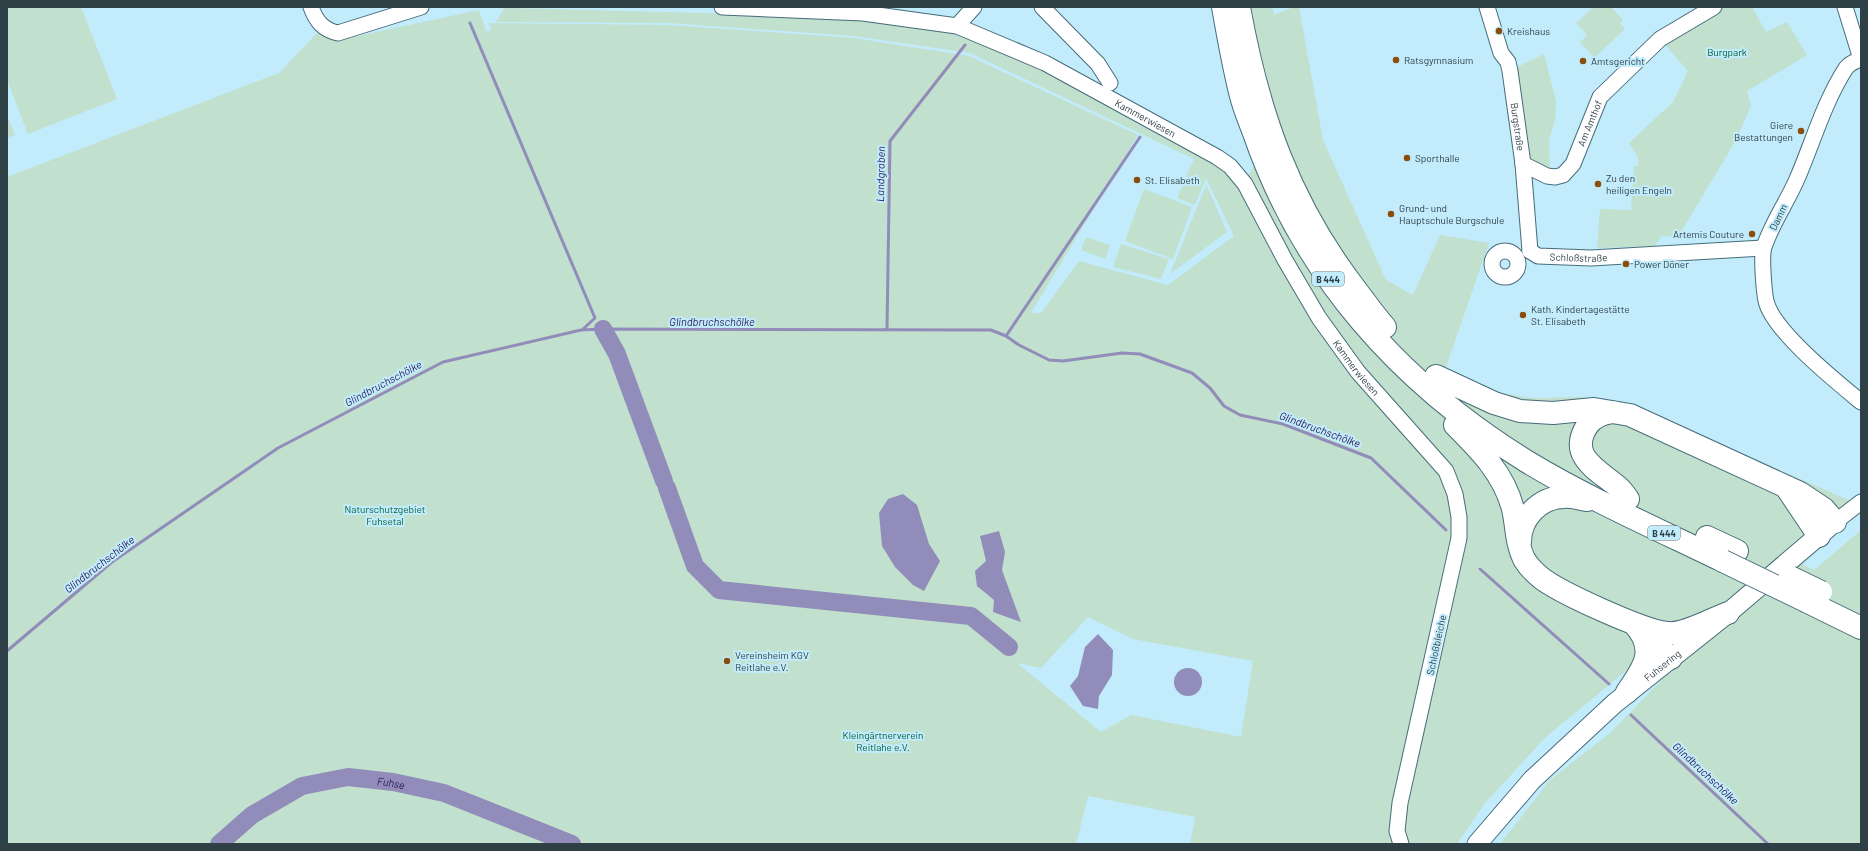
<svg xmlns="http://www.w3.org/2000/svg" width="1868" height="851" viewBox="0 0 1868 851" font-family="Barlow,sans-serif">
<style>
.green{fill:#c1e0cd;fill-rule:evenodd}
.water{fill:#918cba}
.lines{fill:none;stroke-linecap:round;stroke-linejoin:round}
.stream{stroke:#918cba;stroke-width:3}
.river{stroke:#918cba;stroke-width:18}
.minor-casing{stroke:#466c7b;stroke-width:17}
.major-casing{stroke:#466c7b;stroke-width:21}
.highway-casing{stroke:#466c7b;stroke-width:24}
.minor{stroke:#fff;stroke-width:15}
.major{stroke:#fff;stroke-width:19}
.highway{stroke:#fff;stroke-width:22}
.highway-bridge-casing{stroke:#466c7b;stroke-width:24;stroke-linecap:butt}
.highway-bridge{stroke:#fff;stroke-width:22}
.poi-dot{fill:#8a4d0c;stroke:#c2ecfc;stroke-width:1.5}
.labels{text-anchor:middle;dominant-baseline:central;stroke-width:4;stroke-linejoin:round;paint-order:stroke}
.shield{fill:#c2ecfc;stroke:#5a737d;stroke-width:1}
.shield-label{font-size:9px;font-weight:bold;fill:#2e3f46}
.poi-label{font-size:10px;fill:#2e3f46;stroke:#c2ecfc;text-anchor:start}
.park-label{font-size:10px;fill:#035f3a;stroke:#c2ecfc}
.street-label{font-size:10px;fill:#2e3f46;stroke:#c2ecfc}
.water-label{font-size:11px;font-style:italic;fill:#2e225b;stroke:#c2ecfc}
</style>
<rect width="100%" height="100%" fill="#c2ecfc"/>
<path class="green" d="M 7,7 L 81,7 L 117,99 L 28,134 L 7,80 Z
M 1247,7 L 1272,7 L 1274,15 L 1294,7 L 1299,7 L 1323,140 L 1386,280 L 1413,295 L 1440,235 L 1489,243 L 1445,370 L 1498,393 L 1532,398 L 1584,397 L 1638,409 L 1858,504 L 1796,560 L 1814,570 L 1861,530 L 1861,844 L 1500,844 L 1550,780 L 1610,733 L 1686,655 L 1685,622 L 1546,737 L 1485,803 L 1457,844 L 1190,844 L 1195,817 L 1088,796 L 1076,844 L 7,844 L 7,177 L 279,73 L 317,33 L 339,40 L 479,10 L 486,31 L 491,31 L 489,23 L 668,25 L 854,38 L 969,56 L 1138,135 L 1031,313 L 1041,313 L 1079,261 L 1168,285 L 1234,236 L 1206,178 L 1195,205 L 1177,198 L 1194,159 L 970,53 L 854,36 L 668,23 L 496,22 L 504,8 L 780,15 L 890,21 L 939,29 L 1018,58 L 1094,94 L 1228,171 L 1242,185 L 1274,135 ZM 1088,617 L 1133,639 L 1253,661 L 1241,737 L 1131,715 L 1101,732 L 1017,663 L 1041,668 Z
M 1594,7 L 1611,7 L 1623,20 L 1620,23 L 1625,29 L 1594,58 L 1580,42 L 1587,35 L 1576,23 Z
M 1714,7 L 1752,7 L 1766,32 L 1787,22 L 1807,55 L 1747,91 L 1751,106 L 1736,140 L 1678,237 L 1661,236 L 1655,246 L 1597,248 L 1600,209 L 1631,210 L 1634,166 L 1638,166 L 1638,157 L 1629,143 L 1673,102 L 1688,71 L 1660,39 Z
M 1544,54 L 1556,101 L 1555,121 L 1549,140 L 1550,172 L 1526,162 L 1515,68 Z
M 7,115 L 15,135 L 7,138 Z
M 1206,184 L 1227,232 L 1170,274 L 1206,185 Z
M 1144,189 L 1192,207 L 1173,259 L 1125,241 Z
M 1086,237 L 1110,245 L 1105,259 L 1081,250 Z
M 1121,244 L 1169,259 L 1161,279 L 1113,267 Z"/>
<path class="water" d="M 903,494 L 917,505 L 929,544 L 940,561 L 924,591 L 913,585 L 895,567 L 882,546 L 879,513 L 888,499 Z
M 999,531 L 1005,552 L 1002,570 L 1021,622 L 993,612 L 994,600 L 977,586 L 975,571 L 986,561 L 980,536 Z
M 1098,634 L 1113,650 L 1112,675 L 1099,696 L 1098,709 L 1083,706 L 1070,686 L 1078,676 L 1085,647 Z
M1174 682a14 14 0 1 1 28 0a14 14 0 1 1-28 0Z"/>
<g class="lines">
<path class="stream" d="M 470,23 L 595,318 L 582,330
M 887,329 L 890,141 L 965,45
M 1006,336 L 1140,137
M 1480,569 L 1609,684
M 7,651 L 112,562 L 278,448 L 443,362 L 581,330 L 603,329 L 991,330 L 1006,336 L 1019,345 L 1049,360 L 1063,361 L 1122,353 L 1140,354 L 1192,373 L 1210,388 L 1224,406 L 1240,415 L 1283,424 L 1371,458 L 1446,530
M 1631,715 L 1768,844"/>
<g class="river">
<path d="M 603,329 L 617,354 L 664,481"/>
<path d="M 667,488 L 695,566 L 719,590 L 971,616 L 1009,647"/>
<path id="s1" d="M 219,844 L 252,815 L 302,786 L 348,777 L 393,782 L 444,793 L 572,844"/>
</g>
<defs>
<g id="minor">
<path d="M 311,7 C 316,21 323,30 338,33 L 421,7"/>
<path id="s2" d="M 722,7 L 863,13 L 957,26 L 1045,63 L 1217,157 L 1230,166 L 1245,184 L 1285,260 L 1319,318 L 1358,372 L 1446,471 L 1455,494 L 1459,517 L 1459,538 L 1400,803 L 1397,831 L 1401,844"/>
<path d="M 1042,7 L 1098,64 L 1110,83"/>
<path id="s3" d="M 1487,7 L 1501,53 L 1508,62 L 1510,71 L 1523,164 L 1530,251"/>
<path d="M 1845,7 L 1861,59"/>
<path d="M 957,26 L 974,7"/>
<path d="M 1861,59 C 1855,61 1850,63 1846,68 C 1824,102 1813,142 1797,179 C 1787,202 1772,223 1764,247 C 1761,256 1764,291 1766,301 C 1773,331 1837,382 1861,402"/>
<path id="s4" d="M 1523,164 L 1547,176 L 1555,177 L 1563,175 L 1573,164 L 1600,97 L 1660,39 L 1714,7"/>
<circle cx="1505" cy="264" r="13"/>
<path id="s5" d="M 1530,251 L 1538,256 L 1591,258 L 1763,248"/>
<path d="M 1835,522 L 1861,502"/>
</g>
<g id="major">
<path id="s6" d="M 1477,844 L 1532,780 L 1615,703 L 1728,613 L 1830,526"/>
</g>
<path id="highway" d="M 1223,7 C 1228,35 1233,64 1240,92 C 1243,106 1249,120 1254,133 C 1303,275 1400,383 1526,461 C 1589,499 1657,529 1723,561
M 1239,7 C 1258,113 1290,205 1357,291 C 1366,303 1375,316 1385,327
M 1436,376 L 1494,403 L 1520,411 L 1553,413 L 1594,409 L 1630,415 L 1800,493 L 1824,509 L 1835,522
M 1613,412 C 1603,413 1593,417 1587,426 C 1567,457 1600,471 1618,487 C 1622,490 1625,495 1628,499
M 1455,425 C 1480,450 1504,474 1513,509 C 1517,526 1516,543 1524,559 C 1528,566 1534,572 1540,577 C 1558,592 1646,632 1668,633 C 1685,635 1711,619 1728,613
M 1786,487 L 1819,536
M 1707,537 L 1737,551
M 1520,542 C 1520,518 1539,498 1563,497 C 1571,496 1579,499 1587,500
M 1808,602 L 1861,628
M 1643,633 L 1671,658
M 1627,692 C 1644,668 1658,649 1633,623"/>
</defs>
<use href="#minor" class="minor-casing"/>
<use href="#major" class="major-casing"/>
<use href="#highway" class="highway-casing"/>
<use href="#minor" class="minor"/>
<use href="#major" class="major"/>
<use href="#highway" class="highway"/>
<defs>
<path id="highway-bridge" d="M 1723,561 L 1808,602
M 1790,577 L 1821,592"/>
</defs>
<use href="#highway-bridge" class="highway-bridge-casing"/>
<use href="#highway-bridge" class="highway-bridge"/>
</g>
<g class="poi-dot">
<circle cx="1499" cy="31" r="4"/>
<circle cx="1396" cy="60" r="4"/>
<circle cx="1583" cy="61" r="4"/>
<circle cx="1801" cy="131" r="4"/>
<circle cx="1407" cy="158" r="4"/>
<circle cx="1137" cy="180" r="4"/>
<circle cx="1598" cy="184" r="4"/>
<circle cx="1391" cy="214" r="4"/>
<circle cx="1752" cy="234" r="4"/>
<circle cx="1626" cy="264" r="4"/>
<circle cx="1523" cy="315" r="4"/>
<circle cx="727" cy="661" r="4"/>
</g>
<g class="labels">
<g class="shield">
<rect x="1312" y="272" width="32" height="14" rx="3"/>
<rect x="1648" y="526" width="32" height="14" rx="3"/>
</g>
<g class="shield-label">
<text x="1328" y="279">B 444</text>
<text x="1664" y="533">B 444</text>
</g>
<g class="poi-label">
<text x="1507" y="31">Kreishaus</text>
<text x="1404" y="60">Ratsgymnasium</text>
<text x="1591" y="61">Amtsgericht</text>
<text x="1793" y="125" text-anchor="end">Giere<tspan x="1793" dy="12">Bestattungen</tspan></text>
<text x="1415" y="158">Sporthalle</text>
<text x="1606" y="178">Zu den<tspan x="1606" dy="12">heiligen Engeln</tspan></text>
<text x="1145" y="180">St. Elisabeth</text>
<text x="1399" y="208">Grund- und<tspan x="1399" dy="12">Hauptschule Burgschule</tspan></text>
<text x="1744" y="234" text-anchor="end">Artemis Couture</text>
<text x="1634" y="264">Power Döner</text>
<text x="1531" y="309">Kath. Kindertagestätte<tspan x="1531" dy="12">St. Elisabeth</tspan></text>
<text x="735" y="655">Vereinsheim KGV<tspan x="735" dy="12">Reitlahe e.V.</tspan></text>
</g>
<g class="park-label">
<text x="1727" y="52">Burgpark</text>
<text x="385" y="509">Naturschutzgebiet<tspan x="385" dy="12">Fuhsetal</tspan></text>
<text x="883" y="735">Kleingärtnerverein<tspan x="883" dy="12">Reitlahe e.V.</tspan></text>
</g>
<g class="street-label">
<text stroke="none"><textPath href="#s2" startOffset="446">Kammerwiesen</textPath></text>
<text stroke="none"><textPath href="#s4" startOffset="102">Am Amthof</textPath></text>
<text stroke="none"><textPath href="#s3" startOffset="125">Burgstraße</textPath></text>
<text transform="translate(1778 217) rotate(-64)">Damm</text>
<text stroke="none"><textPath href="#s5" startOffset="50">Schloßstraße</textPath></text>
<text stroke="none"><textPath href="#s2" startOffset="782">Kammerwiesen</textPath></text>
<text transform="translate(1436 645) rotate(-78)">Schloßbleiche</text>
<text stroke="none"><textPath href="#s6" startOffset="258">Fuhsering</textPath></text>
</g>
<g class="water-label">
<text transform="translate(880 174) rotate(-89)">Landgraben</text>
<text x="712" y="321">Glindbruchschölke</text>
<text transform="translate(383 383) rotate(-28)">Glindbruchschölke</text>
<text transform="translate(1320 429) rotate(20)">Glindbruchschölke</text>
<text transform="translate(99 564) rotate(-38)">Glindbruchschölke</text>
<text transform="translate(1706 773) rotate(43)">Glindbruchschölke</text>
<text stroke="none"><textPath href="#s1" startOffset="192">Fuhse</textPath></text>
</g>
</g>
<rect width="1868" height="851" fill="none" stroke="#2e3f46" stroke-width="16"/>
</svg>
